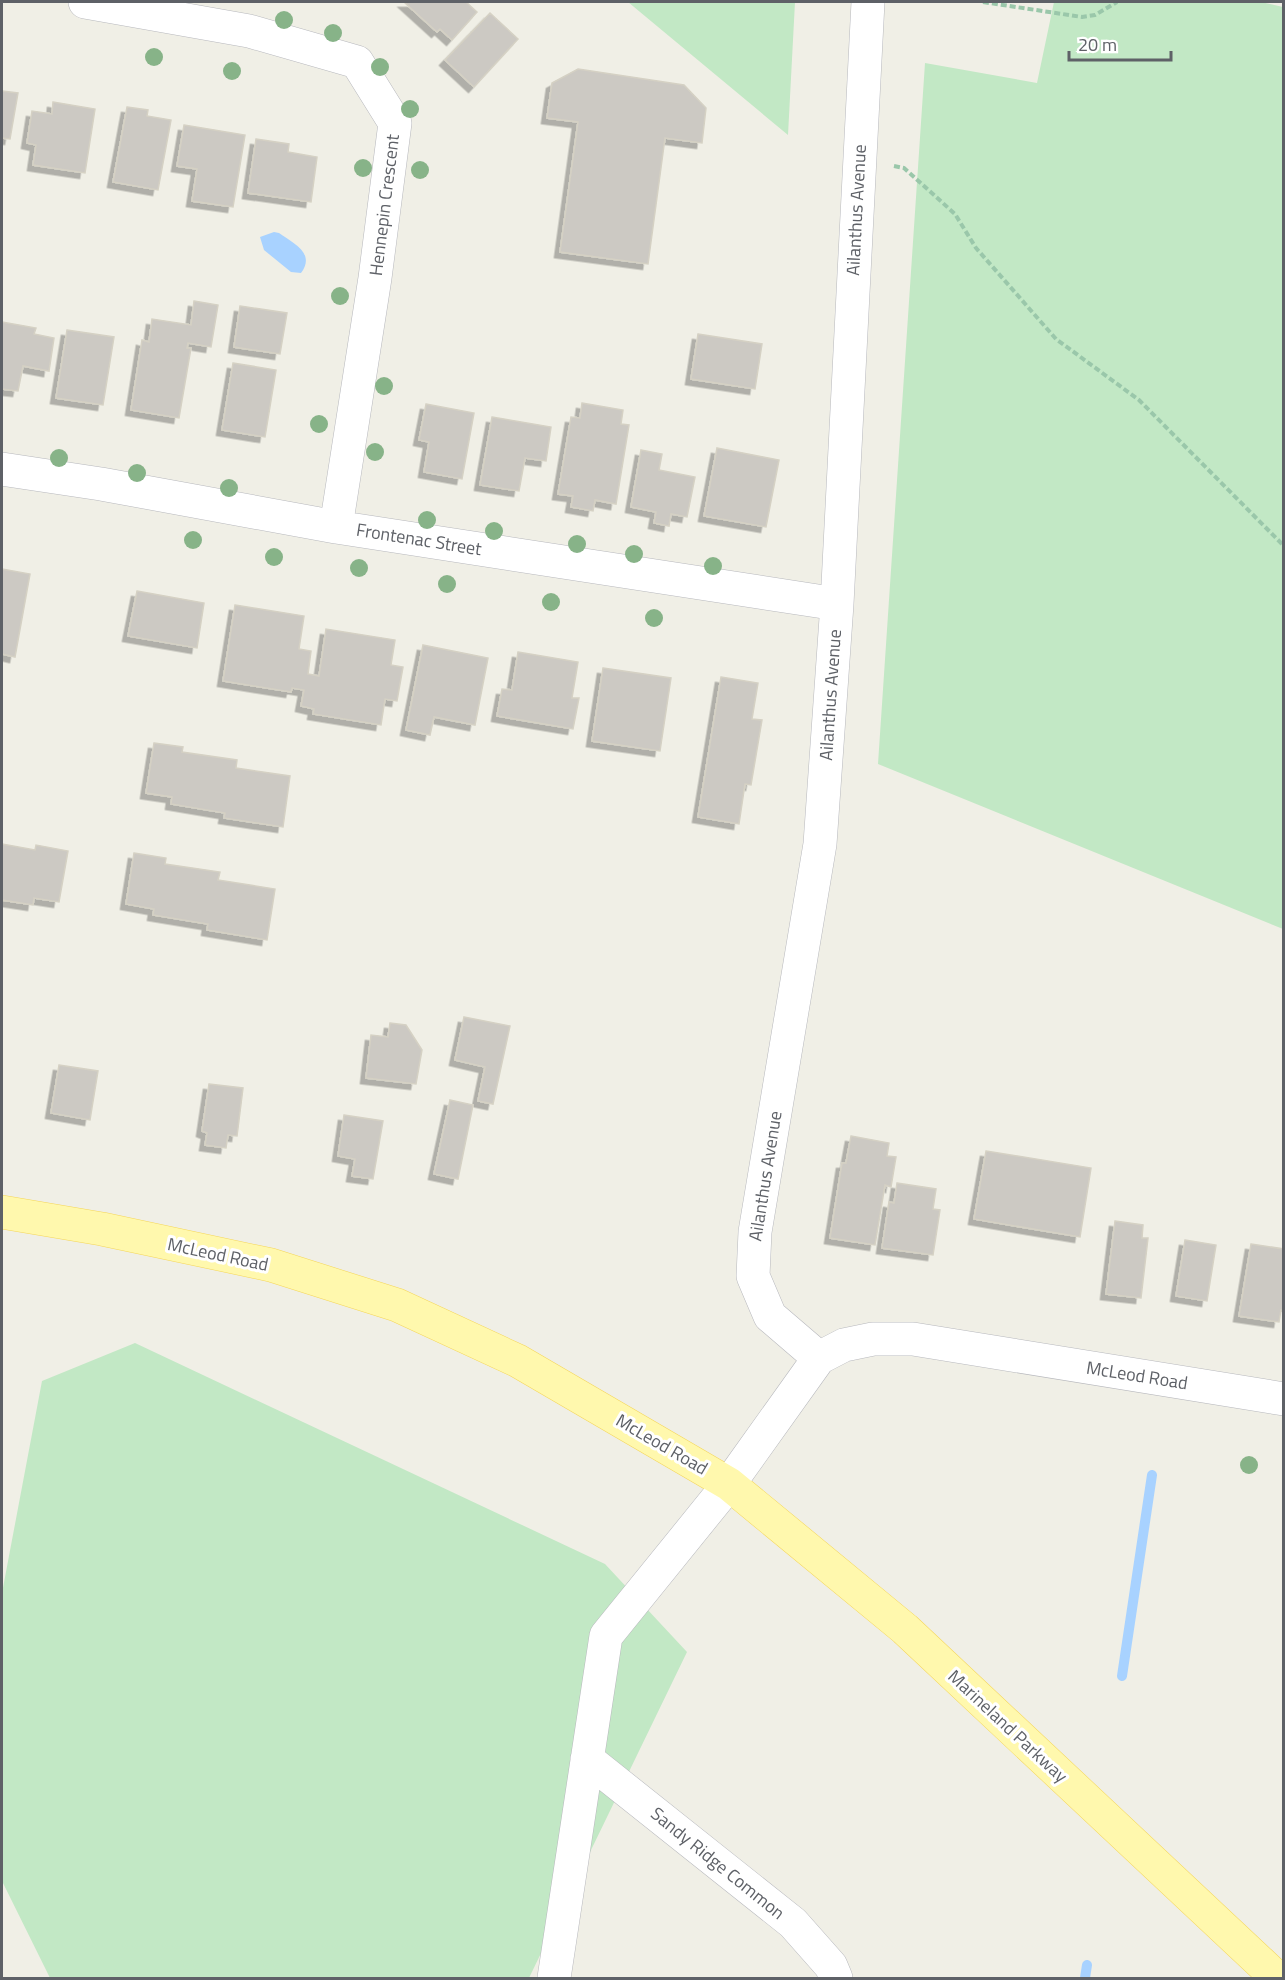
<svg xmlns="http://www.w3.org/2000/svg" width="1285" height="1980" viewBox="0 0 1285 1980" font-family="'Titillium Web',sans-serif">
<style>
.green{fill:#c2e8c5}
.water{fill:#a8d2ff}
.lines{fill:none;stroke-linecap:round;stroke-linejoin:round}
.stream{stroke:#a8d2ff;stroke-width:10}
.building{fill:#ccc9c3;stroke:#d5d1c4;stroke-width:1.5;filter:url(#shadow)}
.minor-casing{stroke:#b7b8bd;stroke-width:34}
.major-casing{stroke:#f5d65a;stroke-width:34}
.path{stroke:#9ac7aa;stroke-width:4;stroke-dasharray:6 3;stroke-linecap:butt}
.minor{stroke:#fff;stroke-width:33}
.major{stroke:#fff8ad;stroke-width:33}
.tree{fill:#87b388}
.labels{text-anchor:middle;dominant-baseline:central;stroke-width:6;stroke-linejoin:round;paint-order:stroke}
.street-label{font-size:18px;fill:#5e6167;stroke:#fff}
</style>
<defs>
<filter id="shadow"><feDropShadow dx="-5.5" dy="5.5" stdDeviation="0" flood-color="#0004"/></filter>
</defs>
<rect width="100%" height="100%" fill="#f0efe6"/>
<path class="green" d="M 628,2 L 795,2 L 788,135 Z
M 1054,2 L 1261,2 L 1283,7 L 1283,929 L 878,764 L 925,63 L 1037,83 Z
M 135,1343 L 605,1564 L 687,1652 L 529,1978 L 50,1978 L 2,1881 L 2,1593 L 42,1381 Z"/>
<path class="water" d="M 274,232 L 279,233 C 293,243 316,253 301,273 L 291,272 L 264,250 L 260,237 Z"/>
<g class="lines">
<path class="stream" d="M 1122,1676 L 1152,1475
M 1085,1978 L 1087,1965"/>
</g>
<path class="building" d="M 404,2 L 466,2 L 477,12 L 452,40 L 440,29 L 437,32 Z
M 490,13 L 518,39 L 474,87 L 445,60 Z
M 578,69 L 684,85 L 706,108 L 702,143 L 665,138 L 648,264 L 560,252 L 578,122 L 547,118 L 552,83 Z
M 2,91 L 18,93 L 10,139 L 2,138 Z
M 53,102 L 95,109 L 85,173 L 33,165 L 36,145 L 27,143 L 32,111 L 52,114 Z
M 127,107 L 148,110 L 147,116 L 171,120 L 158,190 L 113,182 Z
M 184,125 L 245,135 L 233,207 L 192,201 L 197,169 L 177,166 Z
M 256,139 L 289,144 L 288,152 L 317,157 L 311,202 L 248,193 Z
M 194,301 L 218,305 L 211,347 L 188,343 L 187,348 L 191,348 L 179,418 L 131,410 L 142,340 L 149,342 L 152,319 L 191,325 Z
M 240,306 L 287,313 L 280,354 L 234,347 Z
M 2,322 L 36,328 L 34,334 L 54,338 L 49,371 L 23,366 L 18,391 L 2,389 Z
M 67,330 L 114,337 L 103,405 L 56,398 Z
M 698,334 L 762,344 L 755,389 L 691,379 Z
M 233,363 L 276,370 L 265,437 L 222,430 Z
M 582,403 L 623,410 L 621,424 L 629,425 L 616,504 L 595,500 L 593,511 L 571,507 L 573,496 L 558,494 L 571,417 L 580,418 Z
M 426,404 L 474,413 L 462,479 L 424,472 L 429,442 L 419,440 Z
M 492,417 L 551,427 L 546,461 L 525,458 L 519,491 L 480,485 Z
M 717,448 L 779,460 L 766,527 L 704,516 Z
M 641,450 L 662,454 L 659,470 L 695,477 L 687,517 L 671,514 L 669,526 L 654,523 L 656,512 L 631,507 Z
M 2,569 L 30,574 L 15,657 L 2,654 Z
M 137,591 L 204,603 L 197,648 L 128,636 Z
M 235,605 L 304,616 L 299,649 L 311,651 L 308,674 L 319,676 L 326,629 L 395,640 L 391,665 L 403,667 L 397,701 L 385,699 L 381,725 L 313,714 L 314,709 L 301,706 L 304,690 L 292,688 L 291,692 L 223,681 Z
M 423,645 L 488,658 L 475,725 L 434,717 L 430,735 L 406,730 Z
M 518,652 L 578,662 L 572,698 L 579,698 L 573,729 L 497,716 L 502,689 L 512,690 Z
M 603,668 L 671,678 L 660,751 L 592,741 Z
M 721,677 L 758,683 L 752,719 L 762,720 L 751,785 L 745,784 L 739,824 L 698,817 Z
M 154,743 L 183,747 L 182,752 L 237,760 L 236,768 L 290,776 L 283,827 L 224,818 L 225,813 L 171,804 L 172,797 L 146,793 Z
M 2,844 L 35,850 L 36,845 L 68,851 L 59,902 L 34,898 L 33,905 L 2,900 Z
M 134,853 L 166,858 L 165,864 L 220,872 L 218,880 L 275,889 L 267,940 L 207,930 L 208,924 L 153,915 L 154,909 L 126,904 Z
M 464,1017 L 510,1026 L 493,1104 L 478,1101 L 485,1067 L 455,1060 Z
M 390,1023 L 406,1025 L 422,1050 L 416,1084 L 366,1078 L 371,1035 L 388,1037 Z
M 59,1065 L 98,1071 L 90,1120 L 51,1113 Z
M 209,1084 L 243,1088 L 237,1136 L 228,1135 L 226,1148 L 205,1145 L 207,1133 L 202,1131 Z
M 450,1100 L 473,1105 L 458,1179 L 434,1174 Z
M 344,1115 L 383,1121 L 373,1179 L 352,1176 L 355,1159 L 338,1156 Z
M 851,1136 L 889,1143 L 887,1156 L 896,1157 L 891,1187 L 885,1185 L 875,1245 L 830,1238 L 842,1163 L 846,1163 Z
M 986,1151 L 1091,1168 L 1080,1237 L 974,1219 Z
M 897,1183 L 936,1189 L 933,1209 L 940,1210 L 933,1255 L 882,1248 L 889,1202 L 894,1203 Z
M 1115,1221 L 1143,1225 L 1142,1238 L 1148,1238 L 1141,1298 L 1106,1294 Z
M 1185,1240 L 1216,1245 L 1207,1301 L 1176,1296 Z
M 1251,1244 L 1284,1249 L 1284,1311 L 1281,1310 L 1279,1322 L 1239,1316 Z"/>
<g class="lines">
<defs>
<path id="minor" d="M 85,2 L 249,31 L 357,62 L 395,123 L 375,278 L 336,527
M 2,469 L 101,484 L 336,527 L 837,604
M 819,1358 L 770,1316 L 753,1276 L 755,1232 L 820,844 L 837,604 L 868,2
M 587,1759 L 793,1923 L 831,1966 L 836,1978
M 554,1978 L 606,1636 L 729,1484 L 819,1358 L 844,1345 L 873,1339 L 913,1339 L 1284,1399"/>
<path id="major" d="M 2,1212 L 102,1229 L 271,1265 L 397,1305 L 518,1361 L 729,1484 L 905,1629 L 1277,1978"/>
</defs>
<use href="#minor" class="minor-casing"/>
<use href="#major" class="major-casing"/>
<path class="path" d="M 983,2 L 1082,17 L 1095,15 L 1117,2
M 894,166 L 904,168 L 955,214 L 976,248 L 1056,339 L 1139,400 L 1284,546"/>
<use href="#minor" class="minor"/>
<use href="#major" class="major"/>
</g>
<g class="tree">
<circle cx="284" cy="20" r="9"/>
<circle cx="333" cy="33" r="9"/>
<circle cx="154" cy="57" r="9"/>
<circle cx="380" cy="67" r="9"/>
<circle cx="232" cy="71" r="9"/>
<circle cx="410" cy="109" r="9"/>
<circle cx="363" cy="168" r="9"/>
<circle cx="420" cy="170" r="9"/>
<circle cx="340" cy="296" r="9"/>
<circle cx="384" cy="386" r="9"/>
<circle cx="319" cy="424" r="9"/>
<circle cx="375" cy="452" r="9"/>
<circle cx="59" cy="458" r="9"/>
<circle cx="137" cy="473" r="9"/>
<circle cx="229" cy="488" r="9"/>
<circle cx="427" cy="520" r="9"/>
<circle cx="494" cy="531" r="9"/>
<circle cx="193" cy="540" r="9"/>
<circle cx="577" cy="544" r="9"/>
<circle cx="634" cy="554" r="9"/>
<circle cx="274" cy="557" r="9"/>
<circle cx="713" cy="566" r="9"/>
<circle cx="359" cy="568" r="9"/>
<circle cx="447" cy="584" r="9"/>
<circle cx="551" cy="602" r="9"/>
<circle cx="654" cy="618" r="9"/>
<circle cx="1249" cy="1465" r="9"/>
</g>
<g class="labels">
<g class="street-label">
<text transform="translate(384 205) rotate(-83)">Hennepin Crescent</text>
<text transform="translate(856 210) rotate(-87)">Ailanthus Avenue</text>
<text transform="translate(419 539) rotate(9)">Frontenac Street</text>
<text transform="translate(830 695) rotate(-86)">Ailanthus Avenue</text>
<text transform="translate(765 1176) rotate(-81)">Ailanthus Avenue</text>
<text transform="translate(218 1254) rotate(12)">McLeod Road</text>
<text transform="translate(1137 1375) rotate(9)">McLeod Road</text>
<text transform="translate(662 1444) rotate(30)">McLeod Road</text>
<text transform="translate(1008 1726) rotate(43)">Marineland Parkway</text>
<text transform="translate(718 1863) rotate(39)">Sandy Ridge Common</text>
</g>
</g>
<rect width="1285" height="1980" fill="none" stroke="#5e6167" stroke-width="6"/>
<path d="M1069 51v9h102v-9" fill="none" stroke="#5e6167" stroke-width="3"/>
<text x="1078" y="51" font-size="18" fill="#5e6167" stroke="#ffffff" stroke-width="4.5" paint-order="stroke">20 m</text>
</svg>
